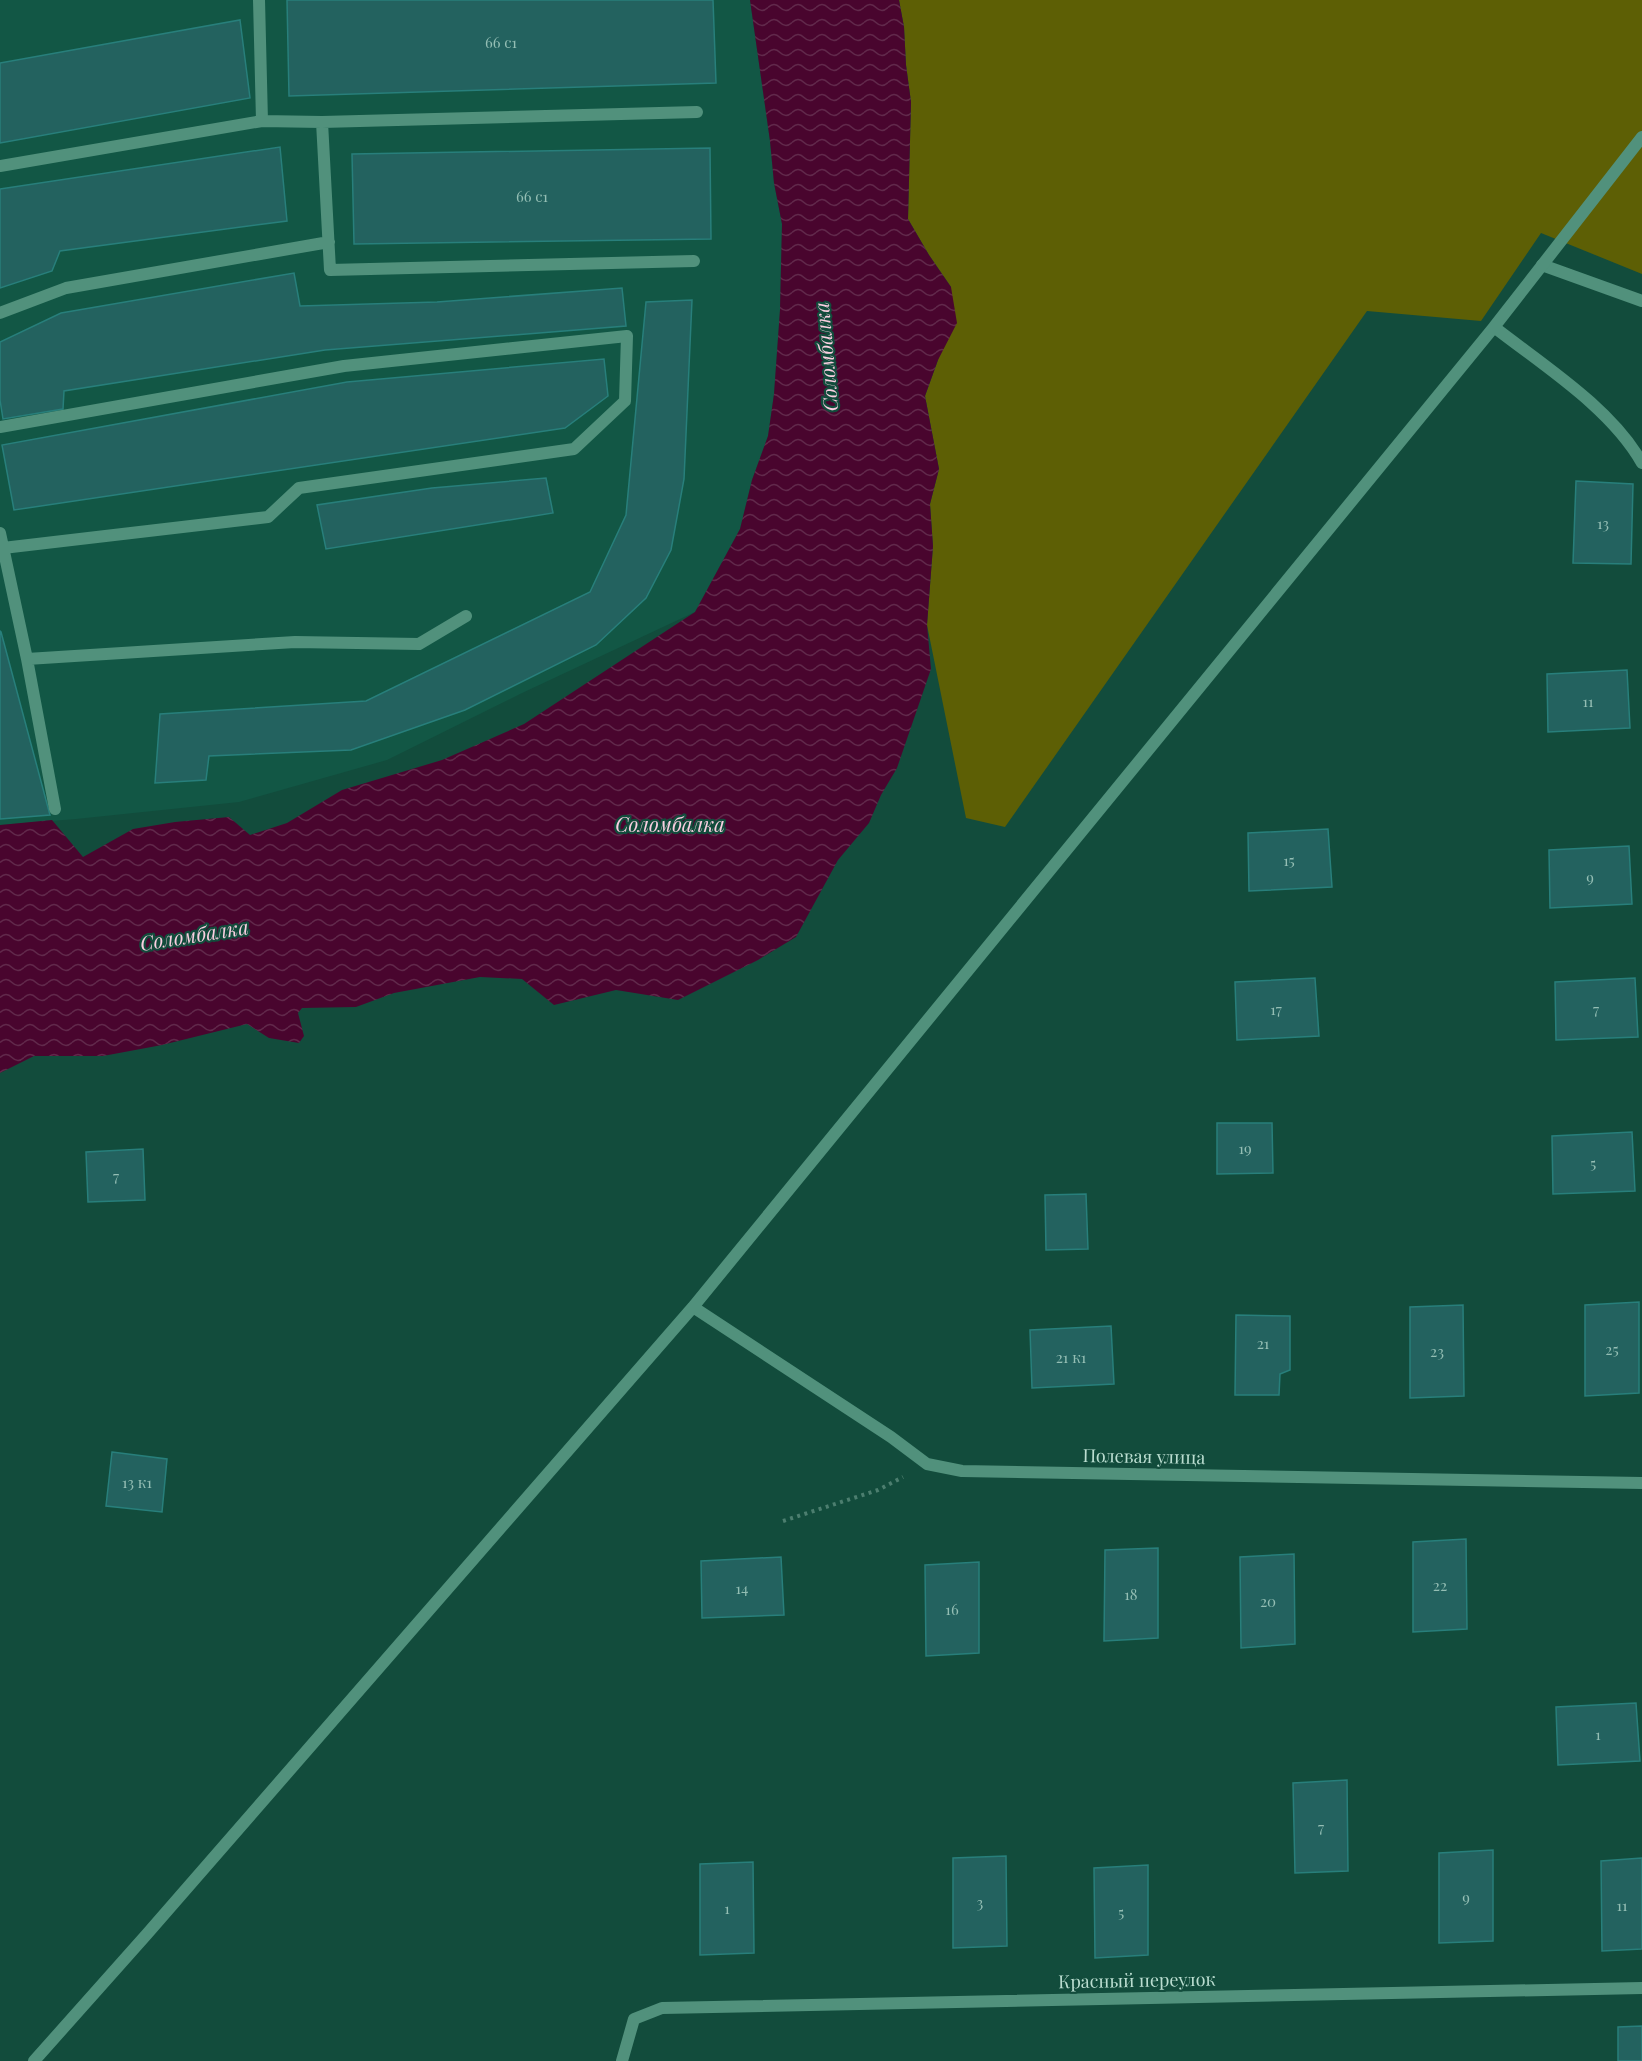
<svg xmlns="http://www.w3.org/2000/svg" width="1642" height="2061" viewBox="0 0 1642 2061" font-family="'Playfair Display',serif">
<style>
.built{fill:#125745}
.grass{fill:#5d5f05}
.water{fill:url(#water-waves)}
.building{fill:#23625f;stroke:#287f7b;stroke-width:1.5}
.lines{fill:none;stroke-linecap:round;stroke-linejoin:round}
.path{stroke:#4c7e6f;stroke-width:4;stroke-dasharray:3 4.5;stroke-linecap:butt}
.service{stroke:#51917c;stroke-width:12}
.minor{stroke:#51917c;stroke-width:12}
.labels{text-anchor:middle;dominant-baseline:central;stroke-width:4.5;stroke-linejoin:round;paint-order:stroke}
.number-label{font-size:15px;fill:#94beb4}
.street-label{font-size:18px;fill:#baddd0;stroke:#124c3c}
.water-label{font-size:20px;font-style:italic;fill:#facfe1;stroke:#124c3c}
</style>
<defs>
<pattern id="water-waves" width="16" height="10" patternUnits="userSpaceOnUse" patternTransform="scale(1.5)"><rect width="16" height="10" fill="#49052e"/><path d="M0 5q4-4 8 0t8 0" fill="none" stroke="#61294b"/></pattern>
</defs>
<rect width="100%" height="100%" fill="#124c3c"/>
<path class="built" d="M 0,0 L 750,0 L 770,141 L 774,183 L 782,224 L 780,310 L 774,394 L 768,436 L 752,480 L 740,529 L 695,612 L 520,694 L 387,760 L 239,802 L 76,819 L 0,825 Z"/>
<path class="grass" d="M 899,0 L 1642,0 L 1642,274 L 1541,233 L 1481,321 L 1367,311 L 1005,827 L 966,818 L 927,625 L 933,546 L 930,504 L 939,469 L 925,396 L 938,360 L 951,287 L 929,255 L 908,219 L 911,102 L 906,65 L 904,27 Z"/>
<path class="water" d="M 750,0 L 899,0 L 904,27 L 906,65 L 911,102 L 908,219 L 929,255 L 951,287 L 957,323 L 938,360 L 925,396 L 939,469 L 930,504 L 933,546 L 927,625 L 931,669 L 897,768 L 881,795 L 869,823 L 838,860 L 796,937 L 758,960 L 678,1000 L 616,990 L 554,1005 L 522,979 L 480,977 L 394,993 L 356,1007 L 302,1008 L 298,1013 L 304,1036 L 299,1043 L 269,1038 L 247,1024 L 162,1045 L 103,1056 L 34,1056 L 0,1073 L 0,825 L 52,820 L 83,857 L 133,829 L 175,822 L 229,817 L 250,835 L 287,823 L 342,790 L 442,760 L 524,724 L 695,612 L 740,529 L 752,480 L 768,436 L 774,394 L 780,310 L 782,224 L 774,183 L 770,141 Z"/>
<path class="building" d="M 287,0 L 713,0 L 716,83 L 289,96 Z
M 240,20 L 250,98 L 0,143 L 0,63 Z
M 280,147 L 287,221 L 60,251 L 52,271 L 0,288 L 0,189 Z
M 710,148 L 711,239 L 354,244 L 352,154 Z
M 294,273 L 300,306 L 437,302 L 622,288 L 626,326 L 325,350 L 64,391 L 63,409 L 3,419 L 0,400 L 0,342 L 61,313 Z
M 692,300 L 684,479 L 671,550 L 646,598 L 596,645 L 465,710 L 351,750 L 209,756 L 206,780 L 155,783 L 160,714 L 366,701 L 590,592 L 626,515 L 646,302 Z
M 604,359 L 608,396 L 565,428 L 14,510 L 2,445 L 347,382 Z
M 546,478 L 553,513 L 326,549 L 317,505 L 432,488 Z
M 1576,481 L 1633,484 L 1631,564 L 1573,563 Z
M 0,631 L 1,632 L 50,815 L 0,819 Z
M 1627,670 L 1630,728 L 1548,732 L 1547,674 Z
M 1328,829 L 1332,887 L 1249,891 L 1248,833 Z
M 1629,846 L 1632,904 L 1550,908 L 1549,850 Z
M 1315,978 L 1319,1036 L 1237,1040 L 1235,982 Z
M 1635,978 L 1638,1037 L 1556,1040 L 1555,982 Z
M 1217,1123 L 1272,1123 L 1273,1173 L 1217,1174 Z
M 1632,1132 L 1635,1191 L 1553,1194 L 1552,1136 Z
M 143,1149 L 145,1200 L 88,1202 L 86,1152 Z
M 1086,1194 L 1088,1249 L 1046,1250 L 1045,1195 Z
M 1639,1302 L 1639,1393 L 1585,1396 L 1585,1305 Z
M 1463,1305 L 1464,1396 L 1410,1398 L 1410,1307 Z
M 1236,1315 L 1290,1316 L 1290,1370 L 1280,1374 L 1279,1395 L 1235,1395 Z
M 1111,1326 L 1114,1384 L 1032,1388 L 1030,1330 Z
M 112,1452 L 167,1459 L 162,1512 L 106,1506 Z
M 1466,1539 L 1467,1629 L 1413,1632 L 1413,1542 Z
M 1158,1548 L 1158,1638 L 1104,1641 L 1105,1550 Z
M 1294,1554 L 1295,1644 L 1241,1648 L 1240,1557 Z
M 781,1557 L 784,1615 L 702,1618 L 701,1561 Z
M 979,1562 L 979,1653 L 926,1656 L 925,1565 Z
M 1636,1703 L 1640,1761 L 1558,1765 L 1556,1707 Z
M 1347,1780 L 1348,1871 L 1295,1873 L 1293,1783 Z
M 1493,1850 L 1493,1941 L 1439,1943 L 1439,1853 Z
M 1006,1856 L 1007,1946 L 953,1948 L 953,1858 Z
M 1642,1858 L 1642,1949 L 1602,1951 L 1601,1861 Z
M 753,1862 L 754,1953 L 700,1955 L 700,1864 Z
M 1148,1865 L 1148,1955 L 1095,1958 L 1094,1868 Z
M 1642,2026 L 1642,2061 L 1618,2061 L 1618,2027 Z"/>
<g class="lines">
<path class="path" d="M 783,1521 L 878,1490 L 903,1477"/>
<path class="service" d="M 259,0 L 262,121 L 322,122 L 330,270 L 694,261
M 322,122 L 697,112
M 0,166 L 262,121
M 1542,265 L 1642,301
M 0,313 L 66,288 L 329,242
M 0,427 L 344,366 L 627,336 L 625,401 L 574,449 L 299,488 L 268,517 L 3,548
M 0,533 L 27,659 L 55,809
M 27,659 L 295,642 L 419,644 L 466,616"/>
<path class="minor" d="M 1494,327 C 1544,366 1611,408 1642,463
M 693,1307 L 891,1437 L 927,1464 L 962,1471 L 1642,1483
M 34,2061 L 147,1934 L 693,1307 L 1494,327 L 1642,137
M 622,2061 L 634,2019 L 662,2008 L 1642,1988"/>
</g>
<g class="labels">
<g class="number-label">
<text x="501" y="42">66 с1</text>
<text x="532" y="196">66 с1</text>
<text x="1603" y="523">13</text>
<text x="1588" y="701">11</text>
<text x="1289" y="860">15</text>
<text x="1590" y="877">9</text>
<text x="1276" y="1009">17</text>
<text x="1596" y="1009">7</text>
<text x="1245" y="1148">19</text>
<text x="1593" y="1163">5</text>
<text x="116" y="1176">7</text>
<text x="1263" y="1343">21</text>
<text x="1612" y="1349">25</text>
<text x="1437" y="1351">23</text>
<text x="1071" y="1357">21 к1</text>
<text x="137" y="1482">13 к1</text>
<text x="1440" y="1585">22</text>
<text x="742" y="1588">14</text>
<text x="1131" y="1594">18</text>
<text x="1268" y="1601">20</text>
<text x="952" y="1609">16</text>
<text x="1598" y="1734">1</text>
<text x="1321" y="1827">7</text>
<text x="1466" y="1897">9</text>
<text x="980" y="1902">3</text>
<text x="1622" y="1905">11</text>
<text x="727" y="1908">1</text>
<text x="1121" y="1912">5</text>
</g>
<g class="street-label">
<text transform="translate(1144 1456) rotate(1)">Полевая улица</text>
<text transform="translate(1137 1980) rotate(-1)">Красный переулок</text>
</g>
<g class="water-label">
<text transform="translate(825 357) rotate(-95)">Соломбалка</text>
<text x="670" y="823">Соломбалка</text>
<text transform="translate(194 934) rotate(-9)">Соломбалка</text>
</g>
</g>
</svg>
